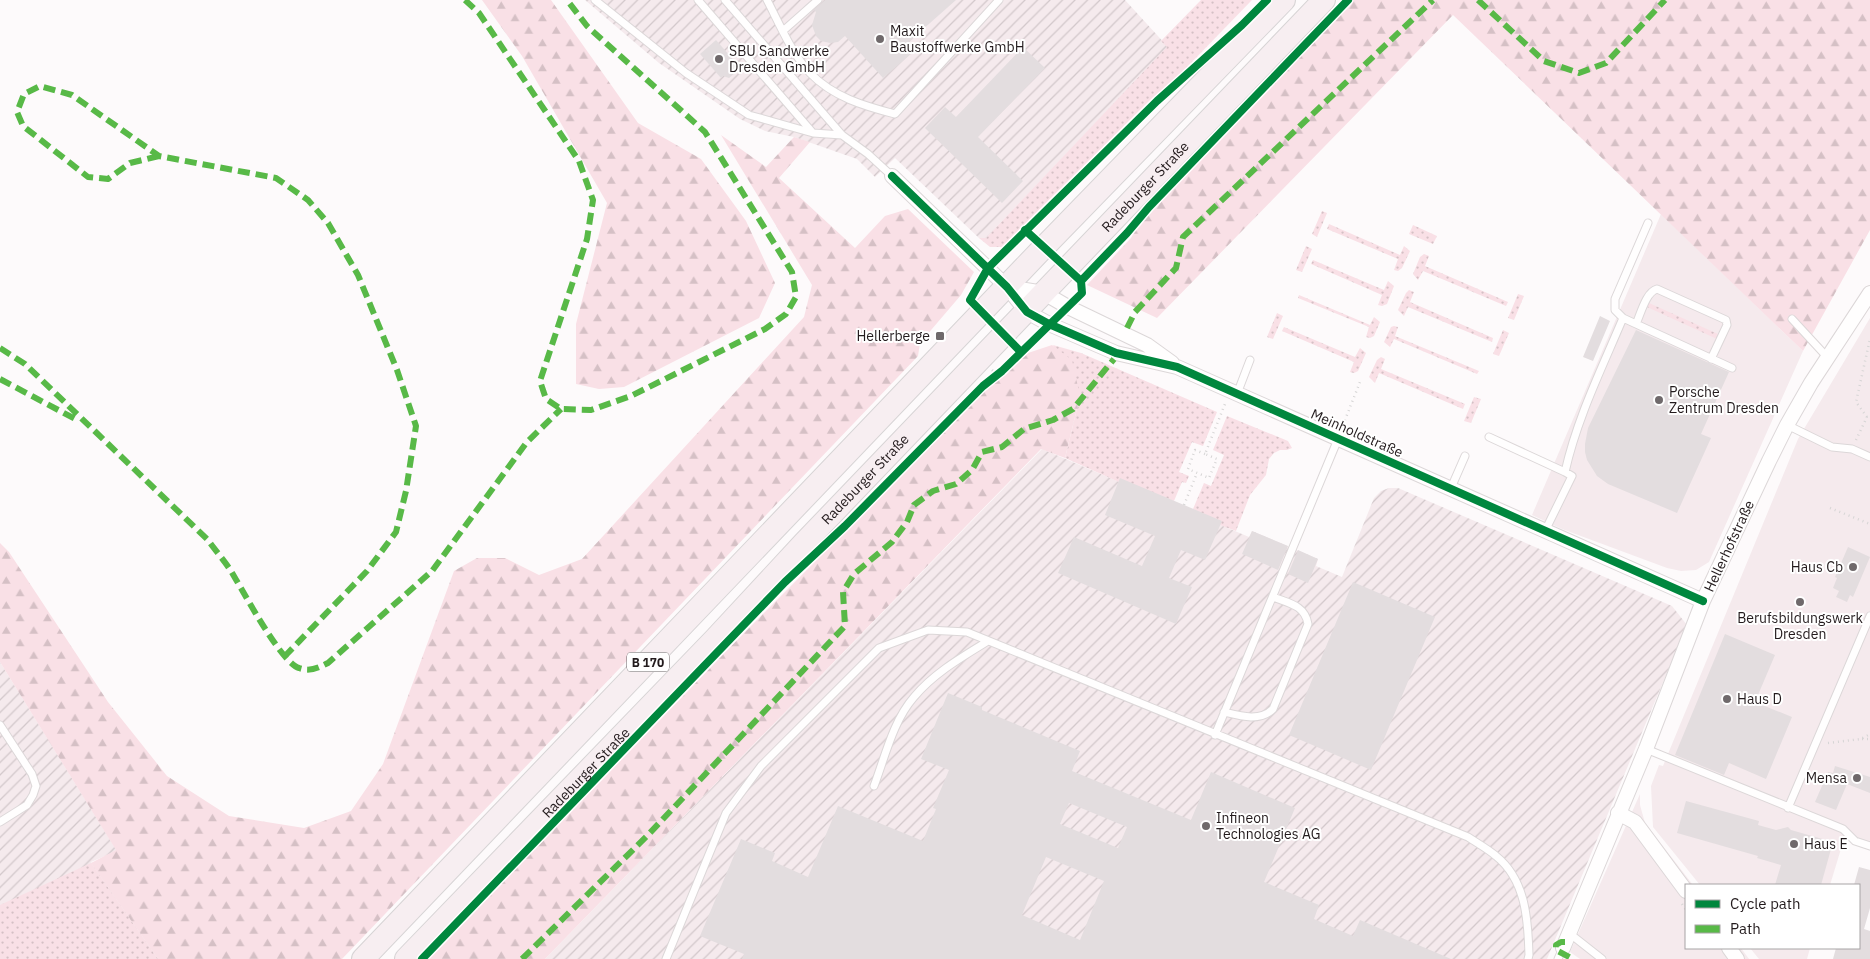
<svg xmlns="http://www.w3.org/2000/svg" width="1870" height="959" viewBox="0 0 1870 959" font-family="'IBM Plex Sans',sans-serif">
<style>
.built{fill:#f5eaed}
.industrial{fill:url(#industrial-furrows)}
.grass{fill:url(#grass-dots)}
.forest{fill:url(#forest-firs)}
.building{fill:#e3dddf;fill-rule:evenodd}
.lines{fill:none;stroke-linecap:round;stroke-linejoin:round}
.service-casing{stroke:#dcd7d8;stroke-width:9}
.minor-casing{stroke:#dcd7d8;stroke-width:16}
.primary-casing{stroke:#d7d4d5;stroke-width:24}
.path{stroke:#d6d5d5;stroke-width:2.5;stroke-dasharray:1 4;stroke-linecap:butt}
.service{stroke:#fffefe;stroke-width:7}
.minor{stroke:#fffefe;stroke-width:14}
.primary{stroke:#f7eef1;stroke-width:22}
.quiet{stroke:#58b947;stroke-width:6;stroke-dasharray:12 6;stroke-linecap:butt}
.cycleway-casing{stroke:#fff;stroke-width:11}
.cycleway{stroke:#00873e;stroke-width:8}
.poi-dot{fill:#6f696b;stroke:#fff;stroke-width:2}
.labels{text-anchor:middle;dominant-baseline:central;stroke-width:4;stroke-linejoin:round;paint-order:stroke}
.shield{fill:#fff;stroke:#655f61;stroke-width:1}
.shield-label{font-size:12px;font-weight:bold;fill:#231b1d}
.poi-label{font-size:14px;fill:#231b1d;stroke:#fff;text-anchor:start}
.street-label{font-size:14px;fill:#231b1d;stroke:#fff}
</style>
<defs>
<pattern id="industrial-furrows" width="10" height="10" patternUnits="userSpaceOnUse" patternTransform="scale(1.25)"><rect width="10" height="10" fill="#f5eaed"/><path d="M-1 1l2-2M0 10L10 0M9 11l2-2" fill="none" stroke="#d2c8cb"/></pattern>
<pattern id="grass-dots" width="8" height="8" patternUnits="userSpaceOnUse" patternTransform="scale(1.25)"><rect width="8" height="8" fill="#f9e0e6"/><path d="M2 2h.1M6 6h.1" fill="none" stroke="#d5c0c5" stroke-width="1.8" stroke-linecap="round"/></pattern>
<pattern id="forest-firs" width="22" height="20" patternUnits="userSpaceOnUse" patternTransform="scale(1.25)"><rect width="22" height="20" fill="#f9e0e6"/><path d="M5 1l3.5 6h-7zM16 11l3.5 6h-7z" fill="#d5c0c5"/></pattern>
</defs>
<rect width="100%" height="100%" fill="#fdfafb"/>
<path class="built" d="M 1661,214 L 1803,351 L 1709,562 L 1696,570 L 1681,571 L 1667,568 L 1562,529 L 1532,515 Z
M 1870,318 L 1870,846 L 1844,839 L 1830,885 L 1700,885 L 1653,827 L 1651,786 L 1659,765 L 1663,766 L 1798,439 Z
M 1640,794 L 1640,805 L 1645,823 L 1693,885 L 1686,885 L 1686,948 L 1741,948 L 1749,959 L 1580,959 L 1570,952 Z
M 1750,948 L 1810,948 L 1807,959 L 1759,959 Z"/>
<path class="industrial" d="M 585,0 L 1125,0 L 1168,47 L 986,238 L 979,238 L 895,158 L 875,177 L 857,159 L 794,137 L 765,131 L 740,119 L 659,63 Z
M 1042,449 L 1249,537 L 1252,531 L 1318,559 L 1316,566 L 1342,577 L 1374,498 L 1381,491 L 1389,488 L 1398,488 L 1672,606 L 1687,625 L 1547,959 L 545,959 Z
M 0,662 L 117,851 L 91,862 L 158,959 L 0,959 Z"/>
<path class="grass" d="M 1201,0 L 1252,0 L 1188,66 L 1004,247 L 990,247 L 979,238 L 986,238 L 1167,47 L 1161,41 Z
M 1322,211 L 1327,213 L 1317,237 L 1312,234 Z
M 1329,224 L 1400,255 L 1404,246 L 1410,251 L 1402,268 L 1398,271 L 1394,270 L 1398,259 L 1327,229 Z
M 1413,225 L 1437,236 L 1433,244 L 1409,234 Z
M 1306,246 L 1312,249 L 1302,272 L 1296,270 Z
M 1424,254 L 1429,256 L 1425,266 L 1508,302 L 1506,306 L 1423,271 L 1418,280 L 1413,274 L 1420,257 Z
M 1313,260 L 1384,290 L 1388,281 L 1394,286 L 1387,304 L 1382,306 L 1378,305 L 1382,295 L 1311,264 Z
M 1409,290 L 1414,292 L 1410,302 L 1493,338 L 1492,342 L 1408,307 L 1404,316 L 1398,310 L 1406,293 Z
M 1518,294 L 1524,296 L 1514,320 L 1508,318 Z
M 1299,295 L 1370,325 L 1374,317 L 1380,322 L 1374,336 L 1370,338 L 1366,337 L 1369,327 L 1298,298 Z
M 1649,303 L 1718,334 L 1717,339 L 1647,307 Z
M 1277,313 L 1283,316 L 1273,339 L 1267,337 Z
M 1394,326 L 1398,327 L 1395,336 L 1479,371 L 1477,374 L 1394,339 L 1390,347 L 1384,342 L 1391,327 Z
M 1284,327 L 1355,357 L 1360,348 L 1366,353 L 1358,371 L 1354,373 L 1350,372 L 1354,362 L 1282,331 Z
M 1503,330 L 1509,333 L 1499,356 L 1493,354 Z
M 1053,345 L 1081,353 L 1217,412 L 1203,446 L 1192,442 L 1179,472 L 1189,476 L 1186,483 L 1182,482 L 1174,501 L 1119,482 L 1065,458 L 1080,396 Z
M 1381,357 L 1385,359 L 1381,369 L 1465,404 L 1463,409 L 1379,373 L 1375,383 L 1369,377 L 1377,360 Z
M 1474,397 L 1481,399 L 1471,423 L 1464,421 Z
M 1227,416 L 1288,441 L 1292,448 L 1287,450 L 1280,450 L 1274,453 L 1269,459 L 1266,475 L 1250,495 L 1236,531 L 1220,525 L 1193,509 L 1204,483 L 1211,486 L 1224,455 L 1213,450 Z
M 91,863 L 158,959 L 0,959 L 0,905 Z"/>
<path class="forest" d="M 482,0 L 551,0 L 638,123 L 701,159 L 746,221 L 775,283 L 759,318 L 624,387 L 599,389 L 576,384 L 576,324 L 607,203 L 522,56 Z
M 1353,0 L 1870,0 L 1870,230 L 1803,351 L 1453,15 L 1157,318 L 1087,285 L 1131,238 L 1141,220 Z
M 721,135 L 766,167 L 794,137 L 810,142 L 779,178 L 855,248 L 885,216 L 908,209 L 974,272 L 961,295 L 920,343 L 918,356 L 342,959 L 158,959 L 91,863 L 116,850 L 0,662 L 0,543 L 9,552 L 108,702 L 167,776 L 229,816 L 304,828 L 351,811 L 383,764 L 454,571 L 477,558 L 505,558 L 539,575 L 582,559 L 804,317 L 812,285 Z
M 1052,345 L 1072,360 L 1080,396 L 1065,458 L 1041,449 L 545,959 L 429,959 L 739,638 L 983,393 L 999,380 L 1028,353 Z"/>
<path class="building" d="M 825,0 L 956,0 L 904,46 L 911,54 L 883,78 L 845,36 L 838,42 L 830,43 L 821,41 L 816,36 L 812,25 L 816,12 L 814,10 Z
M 716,40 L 737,64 L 734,67 L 735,73 L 729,78 L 723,76 L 721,78 L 700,54 Z
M 1023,47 L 1045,68 L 978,137 L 1023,181 L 1002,203 L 925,128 L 945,107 L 956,117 Z
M 1600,316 L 1610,321 L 1593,361 L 1583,357 Z
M 1636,330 L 1729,372 L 1701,434 L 1711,438 L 1677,513 L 1608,484 L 1597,476 L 1587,460 L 1585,452 L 1585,444 L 1588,428 Z
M 1120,478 L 1222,521 L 1205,560 L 1181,550 L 1169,578 L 1192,587 L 1176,624 L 1058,573 L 1074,537 L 1142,566 L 1155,536 L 1105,515 Z
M 1252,531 L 1288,546 L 1278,570 L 1242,554 Z
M 1848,547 L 1870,557 L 1853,597 L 1850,595 L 1847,602 L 1836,597 L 1839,591 L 1833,588 L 1837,578 L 1835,577 Z
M 1298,550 L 1318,559 L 1308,583 L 1288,574 Z
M 1353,582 L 1435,617 L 1371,770 L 1289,735 Z
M 1725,634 L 1775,655 L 1755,702 L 1792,717 L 1766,779 L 1729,763 L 1724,775 L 1675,755 Z
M 948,693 L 982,707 L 982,710 L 1080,751 L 1072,771 L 1191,820 L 1211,772 L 1295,808 L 1264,882 L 1319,905 L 1314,919 L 1353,936 L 1360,920 L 1451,959 L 742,959 L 744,954 L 700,936 L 741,839 L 775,853 L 772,861 L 808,877 L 838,806 L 923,841 L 936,809 L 933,808 L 949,770 L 921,759 ZM 1069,803 L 1127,827 L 1118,848 L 1060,824 ZM 1046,857 L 1104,881 L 1080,940 L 1022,915 Z
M 1835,766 L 1870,777 L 1870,793 L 1847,784 L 1836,810 L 1815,802 L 1828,772 L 1833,773 Z
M 1686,801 L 1759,821 L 1758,825 L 1776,830 L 1788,827 L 1791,830 L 1833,842 L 1821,885 L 1775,885 L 1781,865 L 1757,858 L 1758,856 L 1677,833 Z
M 1859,867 L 1870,870 L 1870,908 L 1864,929 L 1870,931 L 1870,959 L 1833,959 L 1836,948 L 1859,948 L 1859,885 L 1854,885 Z"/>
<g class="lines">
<defs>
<path id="service" d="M 595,0 L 686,73 L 749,115 L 813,133
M 698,0 L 813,133 L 842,135
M 725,0 L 842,135 L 868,154 L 892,176
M 767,0 C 779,23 792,54 810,73 C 833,97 864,106 895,114 L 999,0
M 784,30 L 818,0
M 1623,318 L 1732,368
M 1792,319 L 1828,358
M 1636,324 C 1641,313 1646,292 1657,289 L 1726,320 L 1727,325 L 1711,359
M 1237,394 L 1250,360
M 1787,425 L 1832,447 L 1852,449 L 1870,457
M 1489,437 L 1565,472 L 1572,476 L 1545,531
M 1565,472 C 1577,418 1602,368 1623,318 L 1615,310 L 1615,299 L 1648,223
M 1451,488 L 1465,456
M 1224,712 C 1240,716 1260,722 1273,709 L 1308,624 C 1305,605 1288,603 1273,597
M 0,725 L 32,774 L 36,786 L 33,795 L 27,805 L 0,822
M 1215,735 L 1338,439
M 1646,749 L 1843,829 L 1855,841 L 1870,846
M 874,786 C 885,757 893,721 914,697 C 934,673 962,657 988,641
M 1788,808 L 1870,616
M 1569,933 L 1602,959
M 666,959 L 726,813 L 761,766 L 879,648 L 928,630 L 967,632 L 1468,837 C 1477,843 1488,849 1496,856 C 1526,880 1528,920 1529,955 L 1528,959
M 1558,959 L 1563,948"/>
<path id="minor" d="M 892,176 L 1007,287 L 1027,312 L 1049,324 L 1116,353 L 1177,367 L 1703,601
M 1007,287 L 1044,293 L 1068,307 L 1147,345 L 1172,363
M 1618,813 L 1635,822 L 1686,891
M 1563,948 L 1646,749 L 1703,601 L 1769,461 L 1787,425 L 1811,383 L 1870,293
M 1729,948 L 1737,959"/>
<g id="primary">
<path d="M 363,959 L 1044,247 L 1284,0"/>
<path id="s1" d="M 406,959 L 715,639 L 804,543 L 1324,0"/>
</g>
</defs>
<use href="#service" class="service-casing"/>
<use href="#minor" class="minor-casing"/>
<use href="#primary" class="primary-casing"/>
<path class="path" d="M 992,370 L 997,375
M 1867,417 L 1856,402 L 1870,339
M 1343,425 L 1360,382
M 1856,440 L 1867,417 L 1870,415
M 1205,454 L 1195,450 L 1188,469 L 1209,478 L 1217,459 L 1205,454 L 1225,404
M 1184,505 L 1197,473
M 1830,508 L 1870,524
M 1862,739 L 1870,739
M 1828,743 L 1861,739 L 1870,734
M 1682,904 L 1686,910"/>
<use href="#service" class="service"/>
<use href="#minor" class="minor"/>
<use href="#primary" class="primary"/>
<path class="quiet" d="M 465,0 L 479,13 L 579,161 L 593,200 L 587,239 L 540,381 L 546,399 L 561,409 L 591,410 L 631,396 L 765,329 L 786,314 L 796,297 L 792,272 L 705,132 L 587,26 L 567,0
M 1478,0 L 1544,61 L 1579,73 L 1606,63 L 1665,0
M 159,156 L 130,163 L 108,179 L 88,177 L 23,126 L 17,112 L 24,94 L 40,86 L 72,95 L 159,156 L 276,178 L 308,200 L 328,223 L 358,275 L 397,370 L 416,426 L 406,491 L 396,532 L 367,571 L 285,656
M 1127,328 L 1135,312 L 1176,268 L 1183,237 L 1433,0
M 0,348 L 25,364 L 208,540 C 215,550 224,560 231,571 C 242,589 281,663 299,668 C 310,672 318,668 328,663 L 432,571 L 527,442 L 561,409
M 0,379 L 79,421
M 1565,942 L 1561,942 L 1556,945 L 1556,950 L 1573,959
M 522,959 L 647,836 L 845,626 L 843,592 L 854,574 L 892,542 L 907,522 L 914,505 L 933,491 L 956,484 L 972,470 L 982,452 L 1002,447 L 1024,429 L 1053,420 L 1073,409 L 1114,359"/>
<defs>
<path id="cycleway" d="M 892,176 L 1007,287 L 1027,312 L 1049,324 L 1116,353 L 1177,367 L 1703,601
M 1025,230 L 1081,281
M 1021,352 L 970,300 L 988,268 L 1157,101 L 1242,25 L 1267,0
M 422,959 L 785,582 L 845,526 L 983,386 L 1002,371 L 1082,293 L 1081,281 L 1127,233 L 1149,207 L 1348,0"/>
</defs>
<use href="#cycleway" class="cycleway-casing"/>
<use href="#cycleway" class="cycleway"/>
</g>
<g class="poi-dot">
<circle cx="880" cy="39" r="5"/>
<circle cx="719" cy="59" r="5"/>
<rect x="935" y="331" width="10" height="10" rx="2.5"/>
<circle cx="1659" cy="400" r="5"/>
<circle cx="1853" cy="567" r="5"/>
<circle cx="1800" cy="602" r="5"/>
<circle cx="1727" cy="699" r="5"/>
<circle cx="1857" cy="778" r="5"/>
<circle cx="1206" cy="826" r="5"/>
<circle cx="1794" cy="844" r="5"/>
</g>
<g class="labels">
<rect class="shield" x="627" y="652.5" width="42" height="19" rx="4"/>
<g class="shield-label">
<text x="648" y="662">B 170</text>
</g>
<g class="poi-label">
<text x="890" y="31">Maxit<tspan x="890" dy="16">Baustoffwerke GmbH</tspan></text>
<text x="729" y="51">SBU Sandwerke<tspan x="729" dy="16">Dresden GmbH</tspan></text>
<text x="930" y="336" text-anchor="end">Hellerberge</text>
<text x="1669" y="392">Porsche<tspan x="1669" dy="16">Zentrum Dresden</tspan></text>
<text x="1843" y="567" text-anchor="end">Haus Cb</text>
<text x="1800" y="618" text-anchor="middle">Berufsbildungswerk<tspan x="1800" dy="16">Dresden</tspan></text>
<text x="1737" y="699">Haus D</text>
<text x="1847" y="778" text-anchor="end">Mensa</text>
<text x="1216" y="818">Infineon<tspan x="1216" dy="16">Technologies AG</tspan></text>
<text x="1804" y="844">Haus E</text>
</g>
<g class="street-label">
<text stroke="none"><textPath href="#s1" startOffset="1069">Radeburger Straße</textPath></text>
<text transform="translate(1357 433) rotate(24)">Meinholdstraße</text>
<text stroke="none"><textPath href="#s1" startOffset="664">Radeburger Straße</textPath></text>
<text transform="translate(1729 546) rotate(-65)">Hellerhofstraße</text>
<text stroke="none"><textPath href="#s1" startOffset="259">Radeburger Straße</textPath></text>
</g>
</g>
<rect x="1685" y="884" width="175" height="65" fill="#ffffff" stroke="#a7a4a5"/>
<rect x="1695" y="900" width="25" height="8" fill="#00873e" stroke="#a7a4a5"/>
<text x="1730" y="909" font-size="15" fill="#231b1d">Cycle path</text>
<rect x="1695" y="925" width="25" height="8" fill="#58b947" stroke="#a7a4a5"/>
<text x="1730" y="934" font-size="15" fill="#231b1d">Path</text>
</svg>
